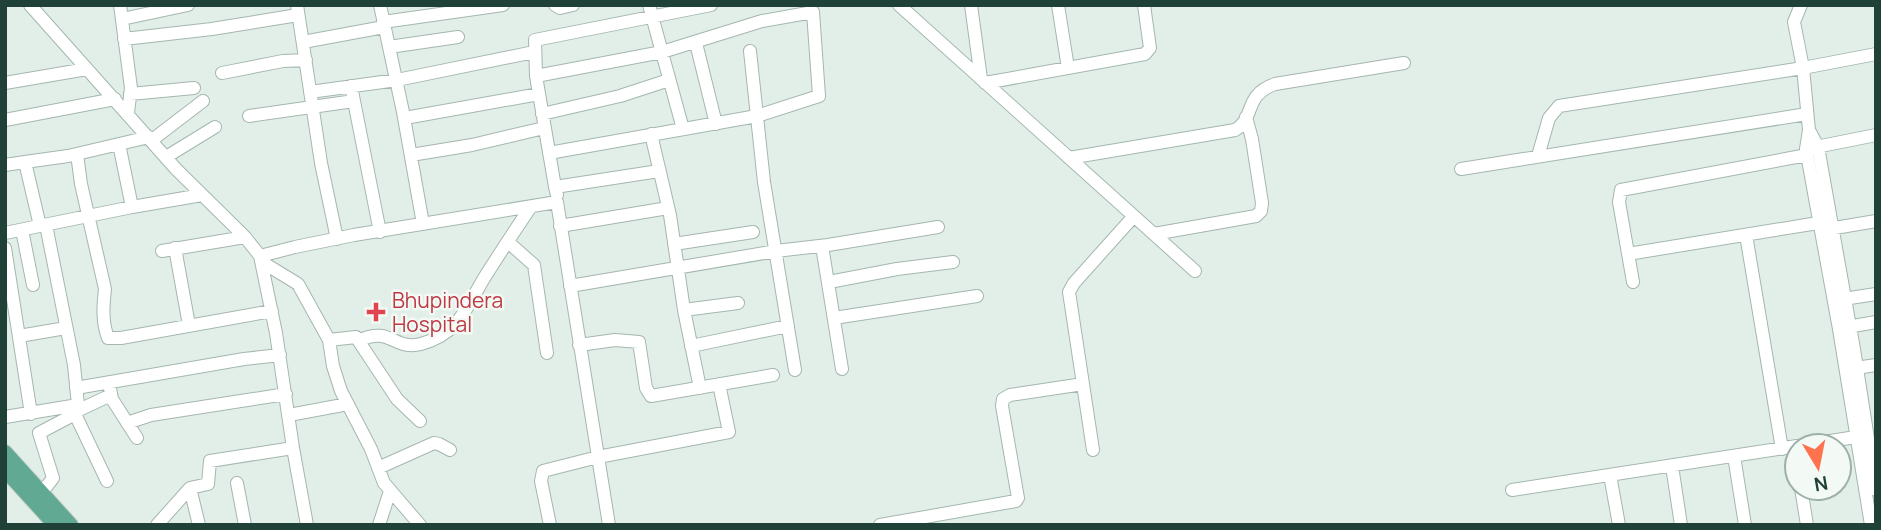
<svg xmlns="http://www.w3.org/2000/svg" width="1881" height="530" viewBox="0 0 1881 530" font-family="Manrope,sans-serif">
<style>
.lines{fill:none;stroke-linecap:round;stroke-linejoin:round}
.minor-casing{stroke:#a4b7af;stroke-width:14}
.major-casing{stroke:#c0cac7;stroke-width:16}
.minor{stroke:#fff;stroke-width:12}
.major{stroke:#61a993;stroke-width:14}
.health-dot{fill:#e0444e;stroke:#f3faf6;stroke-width:2.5}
.labels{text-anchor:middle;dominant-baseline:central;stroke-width:5;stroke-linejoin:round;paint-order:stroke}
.health-label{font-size:21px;fill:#be3a42;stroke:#f3faf6;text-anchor:start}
</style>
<rect width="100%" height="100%" fill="#e2eee8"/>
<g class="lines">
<defs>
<path id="minor" d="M 30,5 L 176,169 L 245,237 L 260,256 L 276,333 L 293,448 L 307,525
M 120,5 L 131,88 L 128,113
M 297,5 L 321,163 L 337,239
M 380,5 L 403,112 L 423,224
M 555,5 L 560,8 L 573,5
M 649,5 L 683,129
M 899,5 L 1195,271
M 971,5 L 981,79
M 1058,5 L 1068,68
M 122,19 L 188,5
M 383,22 L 503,5
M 124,39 L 212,29 L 298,15
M 303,42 L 384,27
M 696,43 L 716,124
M 389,47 L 458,37
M 750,51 L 764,182 L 795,370
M 222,73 L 283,61 L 306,60
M 536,76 L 662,52 L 762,21 L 813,12 L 819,96 L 757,116 L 549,153
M 5,83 L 87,69
M 985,83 L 1145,54 L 1150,48 L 1144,5
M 351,86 L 380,232
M 310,92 L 397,80 L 534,52
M 130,94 L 194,88
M 542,114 L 620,96 L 669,80
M 249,116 L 354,101
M 405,118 L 539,94
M 5,120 L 115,99
M 1809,130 L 1818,147 L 1854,349 L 1876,490
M 651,134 L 670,215 L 684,310 L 700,388
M 152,140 L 203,101
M 119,144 L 132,207
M 1811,148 L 1876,135
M 77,154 L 81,184 L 105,289 C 103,306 102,322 108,338 L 121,338 L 272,311
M 411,155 L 472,145 L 544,128
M 1538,156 L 1549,118 L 1559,106 L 1803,68 L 1794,22 L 1801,5
M 166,157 L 215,127
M 1069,158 L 1235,130 C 1256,118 1243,95 1275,84 L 1404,63
M 25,162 L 68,156 L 149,137
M 5,165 L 25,162 L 40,226
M 1461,169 L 1807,114
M 555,187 L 536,76 L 535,40 L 711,5
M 557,195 L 555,187 L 659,171
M 560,226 L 668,208
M 22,230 L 33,285
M 1823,230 L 1876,221
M 5,233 L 132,207 L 202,195
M 1154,234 L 1256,216 L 1261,211 L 1262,203 L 1252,139 L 1246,117
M 1746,235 L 1782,449
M 508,242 L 534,265 L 547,353
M 674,244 L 753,232
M 822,246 L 842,369
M 5,248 L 31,414
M 175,248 L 189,325
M 162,251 L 245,237
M 1628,254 L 1818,223
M 260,256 L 295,247 L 354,235 L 557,202 L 609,525
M 262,262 L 298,284 L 329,340 L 333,366 L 341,391 L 371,449 L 384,483 L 420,525
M 829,282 L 897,269 L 953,262
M 1633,282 L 1619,202 L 1621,190 L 1807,155
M 570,286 L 776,251 L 828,245 L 938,227
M 1837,300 L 1876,294
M 684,310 L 738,303
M 834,318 L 977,296
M 1842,328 L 1876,322
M 19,336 L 66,328
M 329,340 L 356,337 L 397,399 L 420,421
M 360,340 C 391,326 394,351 421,344 C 461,333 467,305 486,275 C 500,253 515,230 530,208
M 579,345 L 615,340 L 639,342 L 646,388 L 651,396 L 773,375
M 691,346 L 788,326
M 1849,369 L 1876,365
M 109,383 L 112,399 L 137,438
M 76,388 L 244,359 L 280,355
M 79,410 L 111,395
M 75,414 L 107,481
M 289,415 L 348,404
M 5,417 L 78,405 L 74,365 L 46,225
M 127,423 L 151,415 L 286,394
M 1798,446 L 1856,437
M 1795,447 L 1797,461
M 1093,450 L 1069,292 L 1074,283 L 1134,216
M 1734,456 L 1745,525
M 1672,466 L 1681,525
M 378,468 L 434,443 L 439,444 L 450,450
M 1610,475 L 1619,525
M 237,483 L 245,525
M 190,488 L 199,525
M 1801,488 L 1807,525
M 39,490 L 47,486 L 53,478 L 39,433 L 75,414 L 79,410 L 78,405
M 1512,490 L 1797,446
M 157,525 L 190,488 L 208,484 L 210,461 L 293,448
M 379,525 L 390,491
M 550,525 L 541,481 L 543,471 L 598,457 L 729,432 L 719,384
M 880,525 L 1016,501 L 1018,498 L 1002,406 L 1003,399 L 1010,395 L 1083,384
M 1871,525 L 1839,329 L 1806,149 L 1809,130 L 1803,68 L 1876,54"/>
<path id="major" d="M 5,452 L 71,525
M 5,470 L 55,525"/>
</defs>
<use href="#minor" class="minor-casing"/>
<use href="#major" class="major-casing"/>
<use href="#minor" class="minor"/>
<use href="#major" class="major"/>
</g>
<path class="health-dot" d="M372.5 301.5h7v7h7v7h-7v7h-7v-7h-7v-7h7z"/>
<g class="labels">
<g class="health-label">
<text x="392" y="300">Bhupindera<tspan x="392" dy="24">Hospital</tspan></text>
</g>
</g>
<rect width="1881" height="530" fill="none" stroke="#1f4137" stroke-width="14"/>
<g transform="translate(1818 467) rotate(170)"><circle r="33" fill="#f3faf6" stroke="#9eb0aa" stroke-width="2"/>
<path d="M0-5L12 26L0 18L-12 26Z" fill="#ff724e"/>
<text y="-10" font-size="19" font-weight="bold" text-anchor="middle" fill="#1f4137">N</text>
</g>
</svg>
